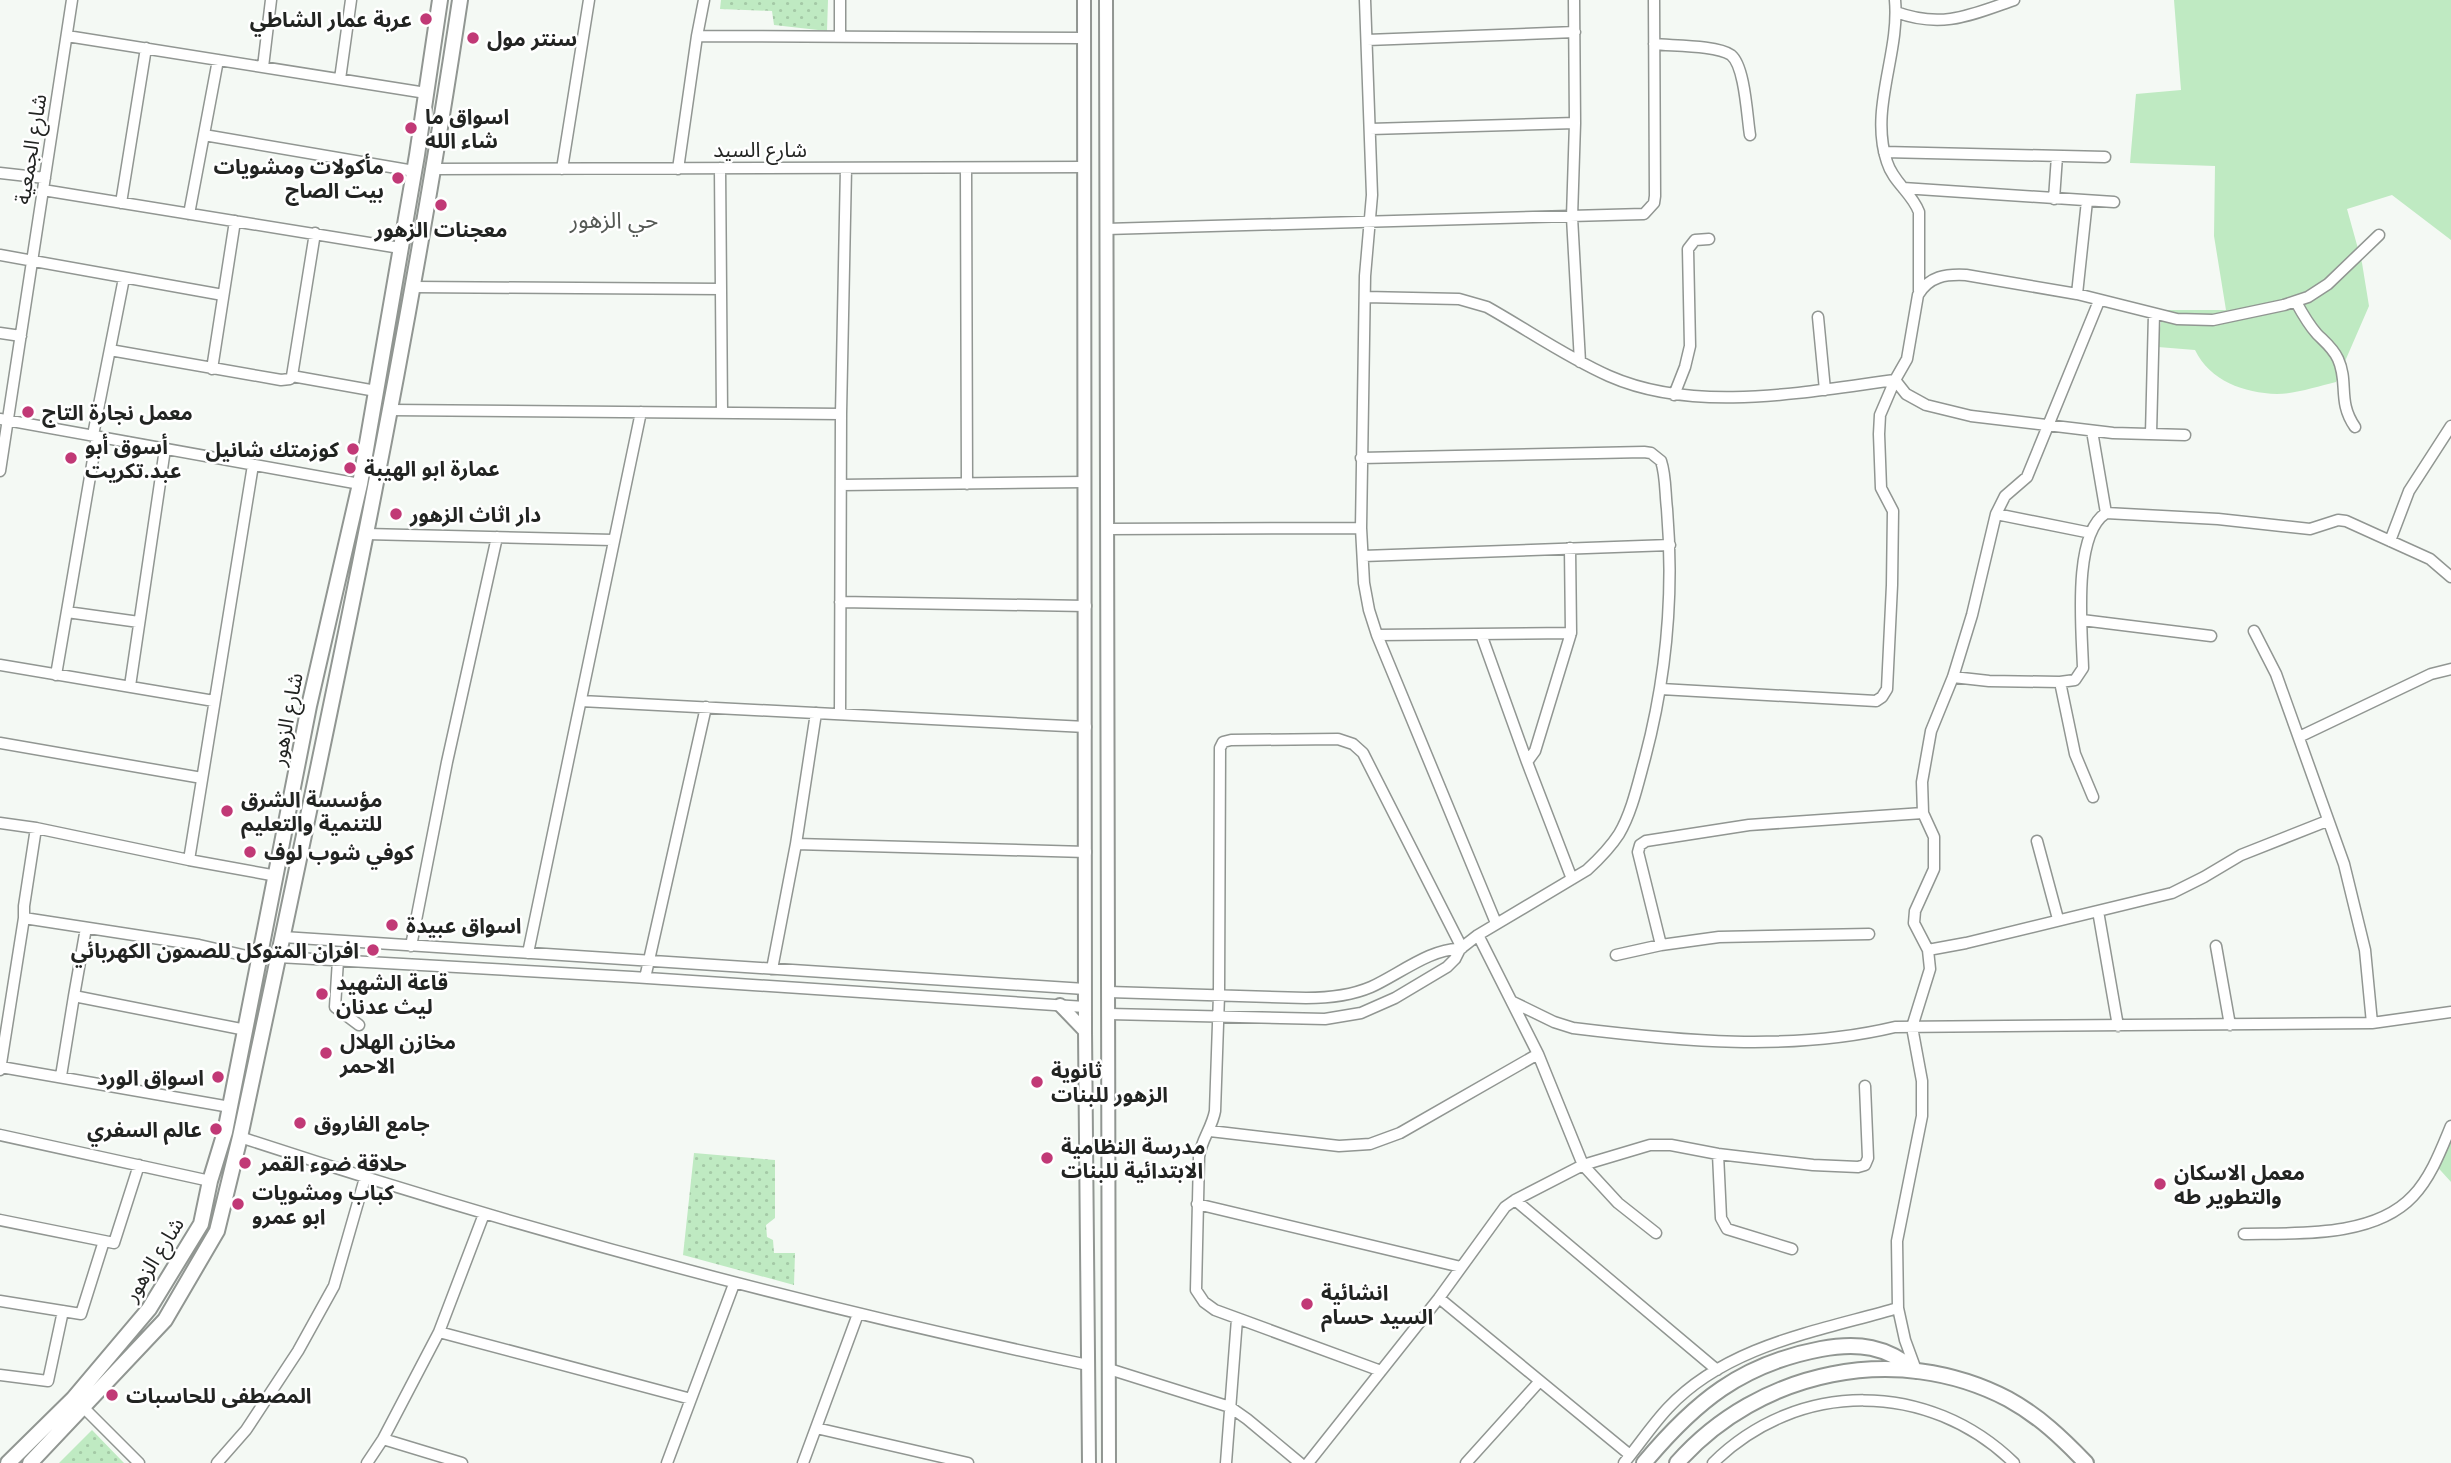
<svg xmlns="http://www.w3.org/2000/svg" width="2451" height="1463" viewBox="0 0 2451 1463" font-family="'Noto Serif','Noto Sans Arabic',serif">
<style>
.grass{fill:#bfeac2}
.park{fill:url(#park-dots)}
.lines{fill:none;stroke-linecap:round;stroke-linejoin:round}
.minor-casing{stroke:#919692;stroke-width:13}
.tertiary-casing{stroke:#919692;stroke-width:16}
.secondary-casing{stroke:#919692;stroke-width:18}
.minor{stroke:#fff;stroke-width:10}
.tertiary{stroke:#fff;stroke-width:12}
.secondary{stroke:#fff;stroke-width:14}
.poi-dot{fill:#c13976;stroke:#fff;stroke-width:2.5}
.labels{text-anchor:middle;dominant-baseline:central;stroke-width:5;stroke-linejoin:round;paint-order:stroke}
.poi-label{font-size:21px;font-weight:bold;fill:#222422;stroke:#fff;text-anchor:start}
.street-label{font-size:21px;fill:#222422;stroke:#fff}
.neighbourhood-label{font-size:23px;fill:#555955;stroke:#fff}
</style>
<defs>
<pattern id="park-dots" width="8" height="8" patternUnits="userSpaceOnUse" patternTransform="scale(1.75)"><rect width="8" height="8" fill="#bfeac2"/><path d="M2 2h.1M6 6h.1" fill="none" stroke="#a4c9a6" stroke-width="1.8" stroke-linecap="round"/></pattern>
</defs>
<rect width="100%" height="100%" fill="#f4f9f4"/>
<path class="grass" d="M 2174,0 L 2451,0 L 2451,240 L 2392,195 L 2347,209 L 2362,263 L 2369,306 L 2336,382 C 2318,386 2296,394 2277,394 C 2244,393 2210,381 2195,350 L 2158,347 L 2162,310 L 2226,310 L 2214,236 L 2215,166 L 2130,163 L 2136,94 L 2181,90 Z
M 2445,1143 L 2451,1143 L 2451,1182 L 2432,1161 Z"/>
<path class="park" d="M 721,0 L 828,0 L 827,31 L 774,25 L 772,11 L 720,9 Z
M 694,1153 L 775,1160 L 775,1218 L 766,1225 L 767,1237 L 773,1240 L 774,1253 L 795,1253 L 794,1285 L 683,1255 Z
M 92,1430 L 124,1463 L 59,1463 Z"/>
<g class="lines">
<defs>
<path id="minor" d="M 840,0 L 840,37
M 1365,0 L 1372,195 L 1365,276 L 1361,528 L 1364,583 L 1369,610 L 1377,635 L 1496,923
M 1574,0 L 1575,123 L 1572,217 L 1580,362
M 1895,0 C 1900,54 1869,109 1887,162 C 1893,182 1912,193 1919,212 L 1919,291
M 1896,12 C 1942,29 1971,15 2014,0
M 67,36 L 426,93
M 697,36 L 1084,38
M 1367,40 L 1575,32
M 1654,44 C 1672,46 1717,45 1731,55 C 1745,66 1747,117 1750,135
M 263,67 L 271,0
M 340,79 L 351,0
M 1370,129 L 1575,123
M 204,135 L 414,171
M 1884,152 L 2105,157
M 720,168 L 722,413
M 966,168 L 967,484
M 435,169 L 1085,167
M 562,169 L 589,0
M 678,169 L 697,36 L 704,0
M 0,173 L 45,178
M 1903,188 L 2114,202
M 43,190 L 400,248
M 2054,199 L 2057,156
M 121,203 L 146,48
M 189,214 L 218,60
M 1106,229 L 1644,214 L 1654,203 L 1655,196 L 1654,0
M 0,255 L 223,295
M 413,287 L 721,289
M 2077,294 L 2087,201
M 1365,297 L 1459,299 L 1487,307 C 1528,330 1566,357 1609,376 C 1695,414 1804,392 1895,380
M 2296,302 C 2302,313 2308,324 2317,334 C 2325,342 2333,348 2338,359 C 2349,383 2337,401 2355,427
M 1818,317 L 1825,390
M 0,333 L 21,336
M 110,350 L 281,380 L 290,379 L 292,376 L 315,233
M 212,369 L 235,221
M 292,376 L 376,391
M 1895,380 L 1906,394 L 1926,405 L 1971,416 L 2113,433 L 2185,435
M 1674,395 L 1685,367 L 1690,346 L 1688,249 L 1695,240 L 1709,239
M 390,410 L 841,414 L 846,168
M 0,419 L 360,484
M 2092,431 L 2106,513
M 2151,434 L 2154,314
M 93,435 L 124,278
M 0,471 L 72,0
M 841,485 L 1085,482
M 1996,514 L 2091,533
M 1108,529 L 1361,528
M 366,534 L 613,540
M 2390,541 L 2409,491 L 2451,426
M 1363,556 L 1670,545
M 840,602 L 1086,606
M 67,612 L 139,622
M 2082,620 L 2211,636
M 2254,631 L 2276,674 L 2344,864 L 2365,950 L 2372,1023
M 1481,634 L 1527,762 L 1572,879
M 1377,635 L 1571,633
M 0,665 L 214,701
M 56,675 L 97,436
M 1953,677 L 1989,681 L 2060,682 L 2075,680 L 2083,668 C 2082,631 2072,535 2106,513 L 2218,519 L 2310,529 L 2338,520 L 2346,521 L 2430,559 L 2451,577
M 2060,682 L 2075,754 L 2093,797
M 130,686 L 165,449
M 1661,689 L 1876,701 L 1882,697 L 1887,689 L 1892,585 L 1893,511 L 1881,488 L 1879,434 L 1880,415 L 1895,380 L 1907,359 L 1918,295 C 1929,276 1946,274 1966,275 L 2077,294 L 2177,319 L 2213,320 L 2284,305 L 2308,297 L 2328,284 L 2379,235
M 581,701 L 1086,727
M 840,714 L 841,414
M 2299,737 L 2431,674 L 2451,669
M 0,743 L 202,778
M 1527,762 L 1535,751 L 1571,633 L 1570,548
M 0,823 L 36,828 L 189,860 L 277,876
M 36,828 L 24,906 L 24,918 L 199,945 L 260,959
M 2037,841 L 2058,919
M 796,844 L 1086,852
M 189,860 L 253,465
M 2098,911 L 2118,1026
M 1478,935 L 1538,1054 L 1583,1165 L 1618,1203 L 1656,1233
M 283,937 L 1085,989
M 1661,945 L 1638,852 L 1640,845 L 1646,841 L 1749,825 L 1923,813
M 411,946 L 447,762 L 497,537
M 2216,946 L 2230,1025
M 1928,950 L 1966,943 L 2172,893 L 2204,877 L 2241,855 L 2327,821
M 528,953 L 641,412
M 1616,955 L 1661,945 L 1719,937 L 1869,934
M 278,957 L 632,977 L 1085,1007
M 338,960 L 335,1007 L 359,1025
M 772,969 L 796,844 L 816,713
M 645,978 L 706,707
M 1109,992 L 1306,998 C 1329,998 1350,996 1371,987 C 1396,976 1433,947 1460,949
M 74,996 L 86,928
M 1513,1002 L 1554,1022 L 1573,1028 C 1679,1041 1790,1052 1895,1027 L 2372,1023 L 2451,1012
M 1109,1014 L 1325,1019 L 1361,1013 L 1395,998 L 1447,967 L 1455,959 L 1460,949 L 1478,935 L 1587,870 C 1599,859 1610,848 1619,834 C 1632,812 1638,783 1645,758 C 1667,675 1674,594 1667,509 C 1665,493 1666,476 1661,461 L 1651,453 L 1644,452 L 1361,458
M 1,1067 L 230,1107
M 0,1070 L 24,918
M 61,1076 L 74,996 L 246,1030
M 1210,1131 L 1339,1146 L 1370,1144 L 1400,1133 L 1538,1054
M 0,1135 L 210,1181
M 240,1137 C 519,1229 801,1305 1088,1365
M 1718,1154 L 1721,1218 L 1727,1229 L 1792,1249
M 1515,1200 L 1717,1370
M 1197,1204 L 1461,1267
M 0,1220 L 114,1243 L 139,1165
M 2244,1234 C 2296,1233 2374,1238 2413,1196 C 2431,1177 2441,1150 2451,1126
M 1439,1298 L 1630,1455
M 0,1301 L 81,1314 L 104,1241
M 439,1332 L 691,1399
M 1109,1369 L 1230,1407 L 1247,1419 L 1300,1463
M 1916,1370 L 1905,1340 L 1898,1308 L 1897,1241 L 1922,1116 L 1922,1081 L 1912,1027 L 1930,969 L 1928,950 L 1914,923 L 1915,911 L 1934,869 L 1934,837 L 1923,813 L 1922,782 L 1931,731 L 1953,677 L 1972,615 L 1996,514 L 2005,496 L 2027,477 L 2099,301
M 1381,1371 L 1215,1310 L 1204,1302 L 1196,1290 L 1199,1157 C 1201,1140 1212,1128 1215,1111 L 1219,995 L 1220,748 L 1223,742 L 1231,740 L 1338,739 L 1353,744 L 1363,753 L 1462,948
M 0,1375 L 48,1381 L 63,1311
M 84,1408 L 139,1463
M 816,1428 L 968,1463
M 383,1439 L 462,1463
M 217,1463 L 246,1430 L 298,1351 L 334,1286 L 365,1178
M 367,1463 L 383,1439 L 439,1332 L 484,1214
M 667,1463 L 734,1284
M 803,1463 L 858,1314
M 1226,1463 L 1237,1319
M 1308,1463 L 1439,1298 L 1505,1207 L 1515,1200 L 1583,1165 L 1650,1145 L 1671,1145 L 1718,1154 L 1813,1165 L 1858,1167 L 1865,1165 L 1868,1158 L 1865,1086
M 1466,1463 L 1539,1382
M 1624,1463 C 1639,1445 1652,1425 1668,1408 C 1727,1345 1819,1331 1898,1308
M 1713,1463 C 1798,1379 1929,1380 2014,1463"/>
<path id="tertiary" d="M 1084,0 L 1085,1031 L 1089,1463
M 1106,0 L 1109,1463
M 1060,1005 L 1085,1031"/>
<path id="secondary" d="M 8,1463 L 73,1399 L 149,1309 L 201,1224 L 210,1181 L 225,1132 L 309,706 L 360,484 L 417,155 L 440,0
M 30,1463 L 165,1320 L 217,1231 L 240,1137 C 320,760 403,382 460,0
M 1644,1463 C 1695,1402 1741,1364 1821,1349 C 1858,1342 1887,1346 1916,1371
M 1677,1463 C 1759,1370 1897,1341 2008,1399 C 2039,1416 2062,1438 2086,1463"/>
</defs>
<use href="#minor" class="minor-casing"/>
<use href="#tertiary" class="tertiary-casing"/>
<use href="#secondary" class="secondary-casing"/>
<use href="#minor" class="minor"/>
<use href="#tertiary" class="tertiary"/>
<use href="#secondary" class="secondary"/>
</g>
<g class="poi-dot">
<circle cx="426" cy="19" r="7"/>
<circle cx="473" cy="38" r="7"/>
<circle cx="411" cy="128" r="7"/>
<circle cx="398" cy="178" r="7"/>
<circle cx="441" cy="205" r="7"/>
<circle cx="28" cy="412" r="7"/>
<circle cx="353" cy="449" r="7"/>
<circle cx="71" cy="458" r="7"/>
<circle cx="350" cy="468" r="7"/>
<circle cx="396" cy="514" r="7"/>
<circle cx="227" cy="811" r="7"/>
<circle cx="250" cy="852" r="7"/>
<circle cx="392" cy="925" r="7"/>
<circle cx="373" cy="950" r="7"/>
<circle cx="322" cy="994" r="7"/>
<circle cx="326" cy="1053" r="7"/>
<circle cx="218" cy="1077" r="7"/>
<circle cx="1037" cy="1082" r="7"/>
<circle cx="300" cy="1123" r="7"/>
<circle cx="216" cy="1129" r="7"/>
<circle cx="1047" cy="1158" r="7"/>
<circle cx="245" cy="1163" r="7"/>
<circle cx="2160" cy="1184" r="7"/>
<circle cx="238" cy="1204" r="7"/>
<circle cx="1307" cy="1304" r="7"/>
<circle cx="112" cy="1395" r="7"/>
</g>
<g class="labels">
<g class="poi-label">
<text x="412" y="19" text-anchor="end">عربة عمار الشاطي</text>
<text x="487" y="38">سنتر مول</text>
<text x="425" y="116">اسواق ما<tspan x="425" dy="24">شاء الله</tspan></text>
<text x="384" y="166" text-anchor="end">مأكولات ومشويات<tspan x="384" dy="24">بيت الصاج</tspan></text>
<text x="441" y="229" text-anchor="middle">معجنات الزهور</text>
<text x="42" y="412">معمل نجارة التاج</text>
<text x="85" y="446">أسوق أبو<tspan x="85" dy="24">عبد.تكريت</tspan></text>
<text x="339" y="449" text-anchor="end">كوزمتك شانيل</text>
<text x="364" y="468">عمارة ابو الهيبة</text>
<text x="410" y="514">دار اثاث الزهور</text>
<text x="241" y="799">مؤسسة الشرق<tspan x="241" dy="24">للتنمية والتعليم</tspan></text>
<text x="264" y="852">كوفي شوب لوف</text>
<text x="406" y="925">اسواق عبيدة</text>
<text x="359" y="950" text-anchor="end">افران المتوكل للصمون الكهربائي</text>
<text x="336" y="982">قاعة الشهيد<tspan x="336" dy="24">ليث عدنان</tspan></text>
<text x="340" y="1041">مخازن الهلال<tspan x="340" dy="24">الاحمر</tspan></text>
<text x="1051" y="1070">ثانوية<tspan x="1051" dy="24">الزهور للبنات</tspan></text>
<text x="204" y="1077" text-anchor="end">اسواق الورد</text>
<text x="314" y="1123">جامع الفاروق</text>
<text x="202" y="1129" text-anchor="end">عالم السفري</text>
<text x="1061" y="1146">مدرسة النظامية<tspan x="1061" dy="24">الابتدائية للبنات</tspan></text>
<text x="259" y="1163">حلاقة ضوء القمر</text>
<text x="2174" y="1172">معمل الاسكان<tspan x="2174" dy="24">والتطوير طه</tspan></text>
<text x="252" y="1192">كباب ومشويات<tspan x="252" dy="24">ابو عمرو</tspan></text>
<text x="1321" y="1292">انشائية<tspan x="1321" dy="24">السيد حسام</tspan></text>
<text x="126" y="1395">المصطفى للحاسبات</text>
</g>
<g class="street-label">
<text transform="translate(30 149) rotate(-81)">شارع الجمعية</text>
<text x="760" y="149">شارع السيد</text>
<text transform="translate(286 719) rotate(-79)">شارع الزهور</text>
<text transform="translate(153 1259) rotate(-58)">شارع الزهور</text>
</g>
<g class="neighbourhood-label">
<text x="614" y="219">حي الزهور</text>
</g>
</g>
</svg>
